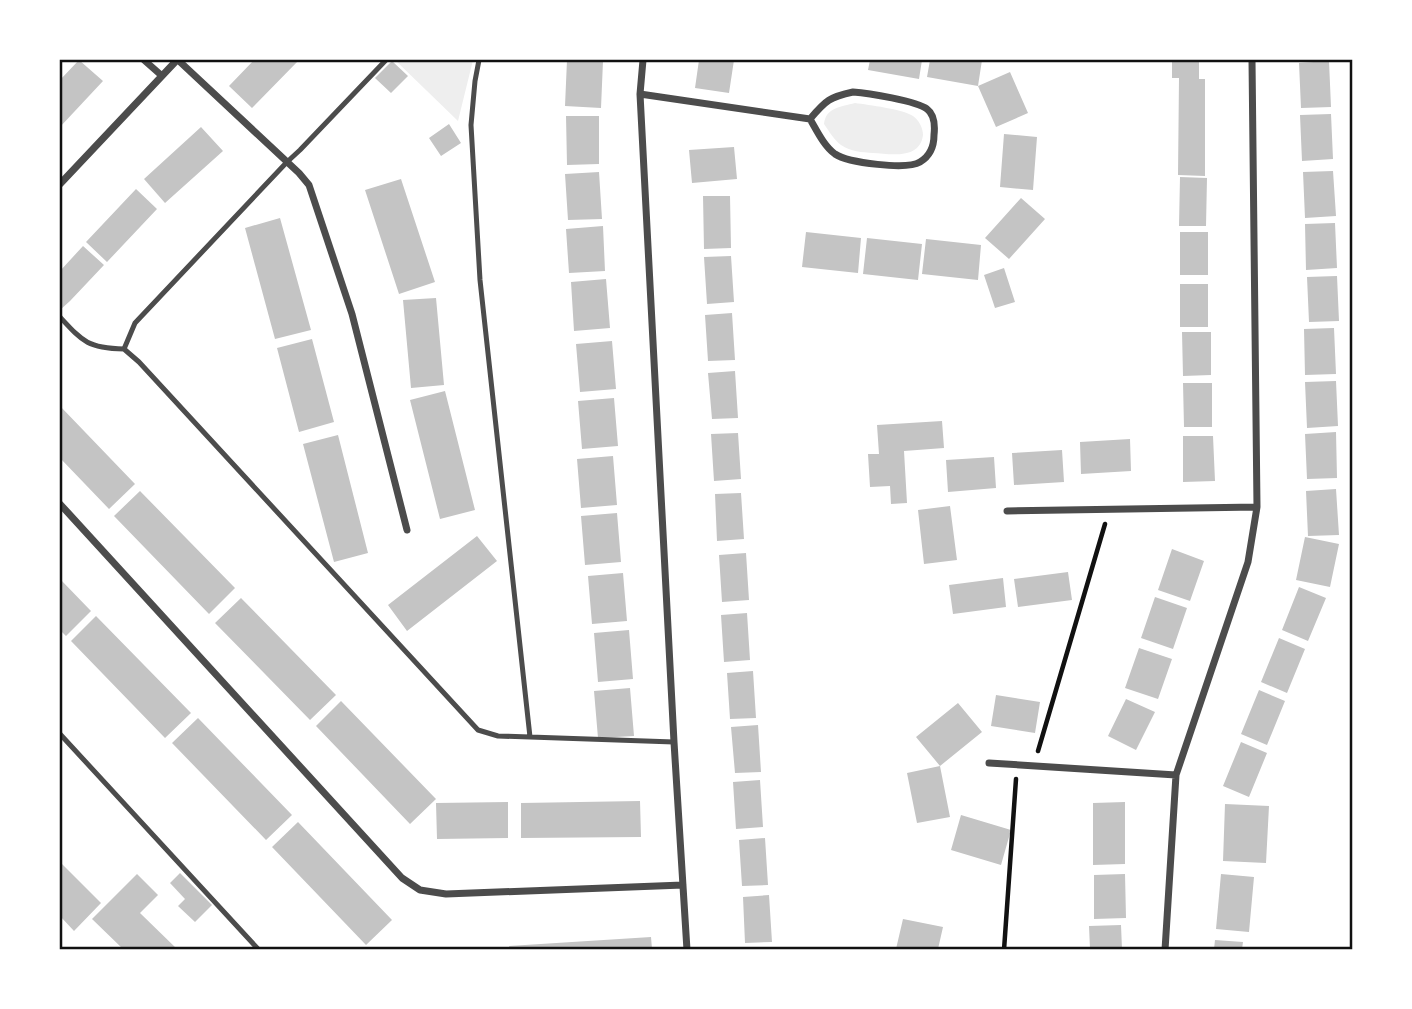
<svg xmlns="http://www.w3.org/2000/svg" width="1412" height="1009" viewBox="0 0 1412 1009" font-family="Roboto,sans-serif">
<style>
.green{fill:#eee}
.building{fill:#c4c4c4}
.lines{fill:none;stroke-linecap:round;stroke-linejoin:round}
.path{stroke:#111;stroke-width:4.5}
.service{stroke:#4c4c4c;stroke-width:5}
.minor{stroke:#4c4c4c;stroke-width:7}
.neatline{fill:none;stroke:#111;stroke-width:2.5}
</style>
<rect width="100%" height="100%" fill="#fff"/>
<path class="green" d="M 395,60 L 473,60 L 458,121 Z
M 855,103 C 869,105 902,109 913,116 C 919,120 923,128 923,135 C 920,160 890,154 873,153 C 862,152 851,152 841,145 C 834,140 829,131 824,124 C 826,107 841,107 855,103 Z"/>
<path class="building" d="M 79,60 L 103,81 L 60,127 L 60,80 Z
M 254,60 L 299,60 L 252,108 L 229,86 Z
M 567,60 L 603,61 L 601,108 L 565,106 Z
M 699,60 L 734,60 L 729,93 L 695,88 Z
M 870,60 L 922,60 L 919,79 L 868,70 Z
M 930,60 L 982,60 L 978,86 L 927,77 Z
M 1172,60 L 1199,60 L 1199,79 L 1205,79 L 1205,176 L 1178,175 L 1179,78 L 1172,78 Z
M 392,61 L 408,76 L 391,93 L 375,78 Z
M 1329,61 L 1331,107 L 1301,108 L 1299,63 Z
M 1010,72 L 1028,113 L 996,127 L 978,86 Z
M 1331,114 L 1333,159 L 1302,161 L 1300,115 Z
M 566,116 L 599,116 L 599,164 L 567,165 Z
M 449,124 L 461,143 L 441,156 L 429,138 Z
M 201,127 L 223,151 L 165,203 L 144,179 Z
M 1004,134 L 1037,137 L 1033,190 L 1000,187 Z
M 734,147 L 737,179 L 692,183 L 689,150 Z
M 1333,171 L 1336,216 L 1305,218 L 1303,172 Z
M 599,172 L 602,219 L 568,220 L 565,174 Z
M 1180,177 L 1207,178 L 1206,226 L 1179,226 Z
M 401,179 L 435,282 L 399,294 L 365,190 Z
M 136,189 L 157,209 L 107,262 L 86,242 Z
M 703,196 L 730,196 L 731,248 L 704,249 Z
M 1021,198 L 1045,219 L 1009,259 L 985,238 Z
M 280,218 L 311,330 L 275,339 L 245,228 Z
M 1335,223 L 1337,268 L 1306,270 L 1305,224 Z
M 603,226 L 605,271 L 569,273 L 566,229 Z
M 806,232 L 861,238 L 858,273 L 802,267 Z
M 1180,232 L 1208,232 L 1208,275 L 1180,275 Z
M 867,238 L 922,244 L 918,280 L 863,274 Z
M 926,239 L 981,245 L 978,280 L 922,274 Z
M 83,246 L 104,265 L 70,301 L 60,310 L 60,271 Z
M 731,256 L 734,302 L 707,304 L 704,257 Z
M 1004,268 L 1015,302 L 995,308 L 984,275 Z
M 1337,276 L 1339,321 L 1309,322 L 1307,277 Z
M 606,279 L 610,328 L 574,331 L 571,282 Z
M 1180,284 L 1208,284 L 1208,327 L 1180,327 Z
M 436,298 L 444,385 L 411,388 L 403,300 Z
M 732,313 L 735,360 L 708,361 L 705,315 Z
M 1334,328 L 1336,374 L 1305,375 L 1304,329 Z
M 1182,332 L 1211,332 L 1211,375 L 1183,376 Z
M 312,339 L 334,422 L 299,432 L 277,348 Z
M 612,341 L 616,389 L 580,392 L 576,344 Z
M 735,371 L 738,418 L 712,419 L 708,373 Z
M 1336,381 L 1338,426 L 1307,428 L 1305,382 Z
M 1183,383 L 1212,383 L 1212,427 L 1184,427 Z
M 445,391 L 475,510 L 440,519 L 410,400 Z
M 614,398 L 618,446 L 582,449 L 578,401 Z
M 60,406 L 135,484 L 109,509 L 60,458 Z
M 942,421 L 944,448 L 904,451 L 907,503 L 891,504 L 890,486 L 870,487 L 868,454 L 879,454 L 877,425 Z
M 1336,432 L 1337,478 L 1307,479 L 1305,434 Z
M 738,433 L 741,479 L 714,481 L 711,434 Z
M 338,435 L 368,553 L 334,562 L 303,444 Z
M 1183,436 L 1213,436 L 1215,481 L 1183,482 Z
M 1130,439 L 1131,471 L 1081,474 L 1080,442 Z
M 1062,450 L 1064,482 L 1014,485 L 1012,453 Z
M 613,456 L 617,505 L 581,508 L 577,459 Z
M 994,457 L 996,488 L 948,492 L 946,460 Z
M 1336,489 L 1339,535 L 1308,536 L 1306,491 Z
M 140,491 L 235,588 L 209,614 L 114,516 Z
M 741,493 L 744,539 L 717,541 L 715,494 Z
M 950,506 L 957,560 L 924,564 L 918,510 Z
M 617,513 L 621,562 L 585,565 L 581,516 Z
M 477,536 L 497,561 L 407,631 L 388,605 Z
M 1305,537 L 1339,544 L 1330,587 L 1296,580 Z
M 1172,549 L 1204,561 L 1190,601 L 1158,590 Z
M 746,553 L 749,600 L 722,602 L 719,555 Z
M 1068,572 L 1072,600 L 1018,607 L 1014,579 Z
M 623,573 L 627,621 L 592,624 L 588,576 Z
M 1003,578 L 1006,607 L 953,614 L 949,585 Z
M 60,579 L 91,611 L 66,636 L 60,630 Z
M 1299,587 L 1326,598 L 1308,641 L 1282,630 Z
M 1155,597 L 1187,608 L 1173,649 L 1141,638 Z
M 241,598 L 336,695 L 310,720 L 215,623 Z
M 747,613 L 750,660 L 724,662 L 721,615 Z
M 96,616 L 191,713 L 165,738 L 71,641 Z
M 629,630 L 633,679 L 598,682 L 594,633 Z
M 1279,638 L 1305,649 L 1287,693 L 1261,682 Z
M 1139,648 L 1172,659 L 1158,699 L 1125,688 Z
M 753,671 L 756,718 L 730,719 L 727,673 Z
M 630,688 L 634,736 L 598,738 L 594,691 Z
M 1259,690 L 1285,701 L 1267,745 L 1241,734 Z
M 996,695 L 1040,702 L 1035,733 L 991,726 Z
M 1126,699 L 1155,712 L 1136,750 L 1108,736 Z
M 341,701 L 436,799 L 410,824 L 316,726 Z
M 958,703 L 982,732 L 940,766 L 950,817 L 917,823 L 907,773 L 940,766 L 916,737 Z
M 198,718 L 292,815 L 266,840 L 172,743 Z
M 758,725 L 761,772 L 735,773 L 731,727 Z
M 1241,742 L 1267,753 L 1249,797 L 1223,786 Z
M 760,780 L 763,827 L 736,829 L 733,782 Z
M 640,801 L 641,837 L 521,838 L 521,803 Z
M 508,802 L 508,838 L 437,839 L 436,803 Z
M 1125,802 L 1125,864 L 1093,865 L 1093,803 Z
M 1225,804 L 1269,806 L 1266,863 L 1223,861 Z
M 961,815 L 1011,830 L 1001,865 L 951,850 Z
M 298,822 L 392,920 L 366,945 L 272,847 Z
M 765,838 L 768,885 L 742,886 L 739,840 Z
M 60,862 L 101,903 L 74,931 L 60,916 Z
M 180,873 L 212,905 L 195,922 L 178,906 L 185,899 L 170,883 Z
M 137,874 L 158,895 L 140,913 L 177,949 L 123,949 L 92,919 Z
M 1125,874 L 1126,918 L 1094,919 L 1094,875 Z
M 1221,874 L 1254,877 L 1249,932 L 1216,929 Z
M 769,895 L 772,942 L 745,943 L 743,897 Z
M 903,919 L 943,927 L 938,949 L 896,949 Z
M 1121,925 L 1122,949 L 1090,949 L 1089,926 Z
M 651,937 L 652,949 L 510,949 L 509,946 Z
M 1215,940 L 1243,942 L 1242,949 L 1214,949 Z"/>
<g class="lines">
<path class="path" d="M 1038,751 L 1105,524
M 1004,950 L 1016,779"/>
<path class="service" d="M 386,60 L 300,150 L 287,162 L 135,323 L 124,349 L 139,362 L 478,730 L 498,736 L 530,737 L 480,280 L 471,125 L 475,81 L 479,60
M 60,317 C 83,342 88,348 124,349
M 60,734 L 259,950
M 530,737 L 674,742"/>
<path class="minor" d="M 144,60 L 161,75
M 178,60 L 299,173 L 309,185 L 352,314 L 407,530
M 643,60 L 640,94 L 674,742 L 687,950
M 853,92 C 868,93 917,101 927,109 C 935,115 935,126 934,135 C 934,146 930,156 920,162 C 907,170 848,163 835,154 C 824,146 817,131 810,119 C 826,100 830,97 853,92 Z
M 640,94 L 810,119
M 60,184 L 177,60
M 60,504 L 402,878 L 420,890 L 446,894 L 683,885
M 1007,511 L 1257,507
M 989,763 L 1176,775
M 1165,950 L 1176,775 L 1248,562 L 1257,507 L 1252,60"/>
</g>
<rect width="1412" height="1009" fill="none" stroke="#ffffff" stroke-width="122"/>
<rect x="61" y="61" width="1290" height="887" class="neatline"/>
</svg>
